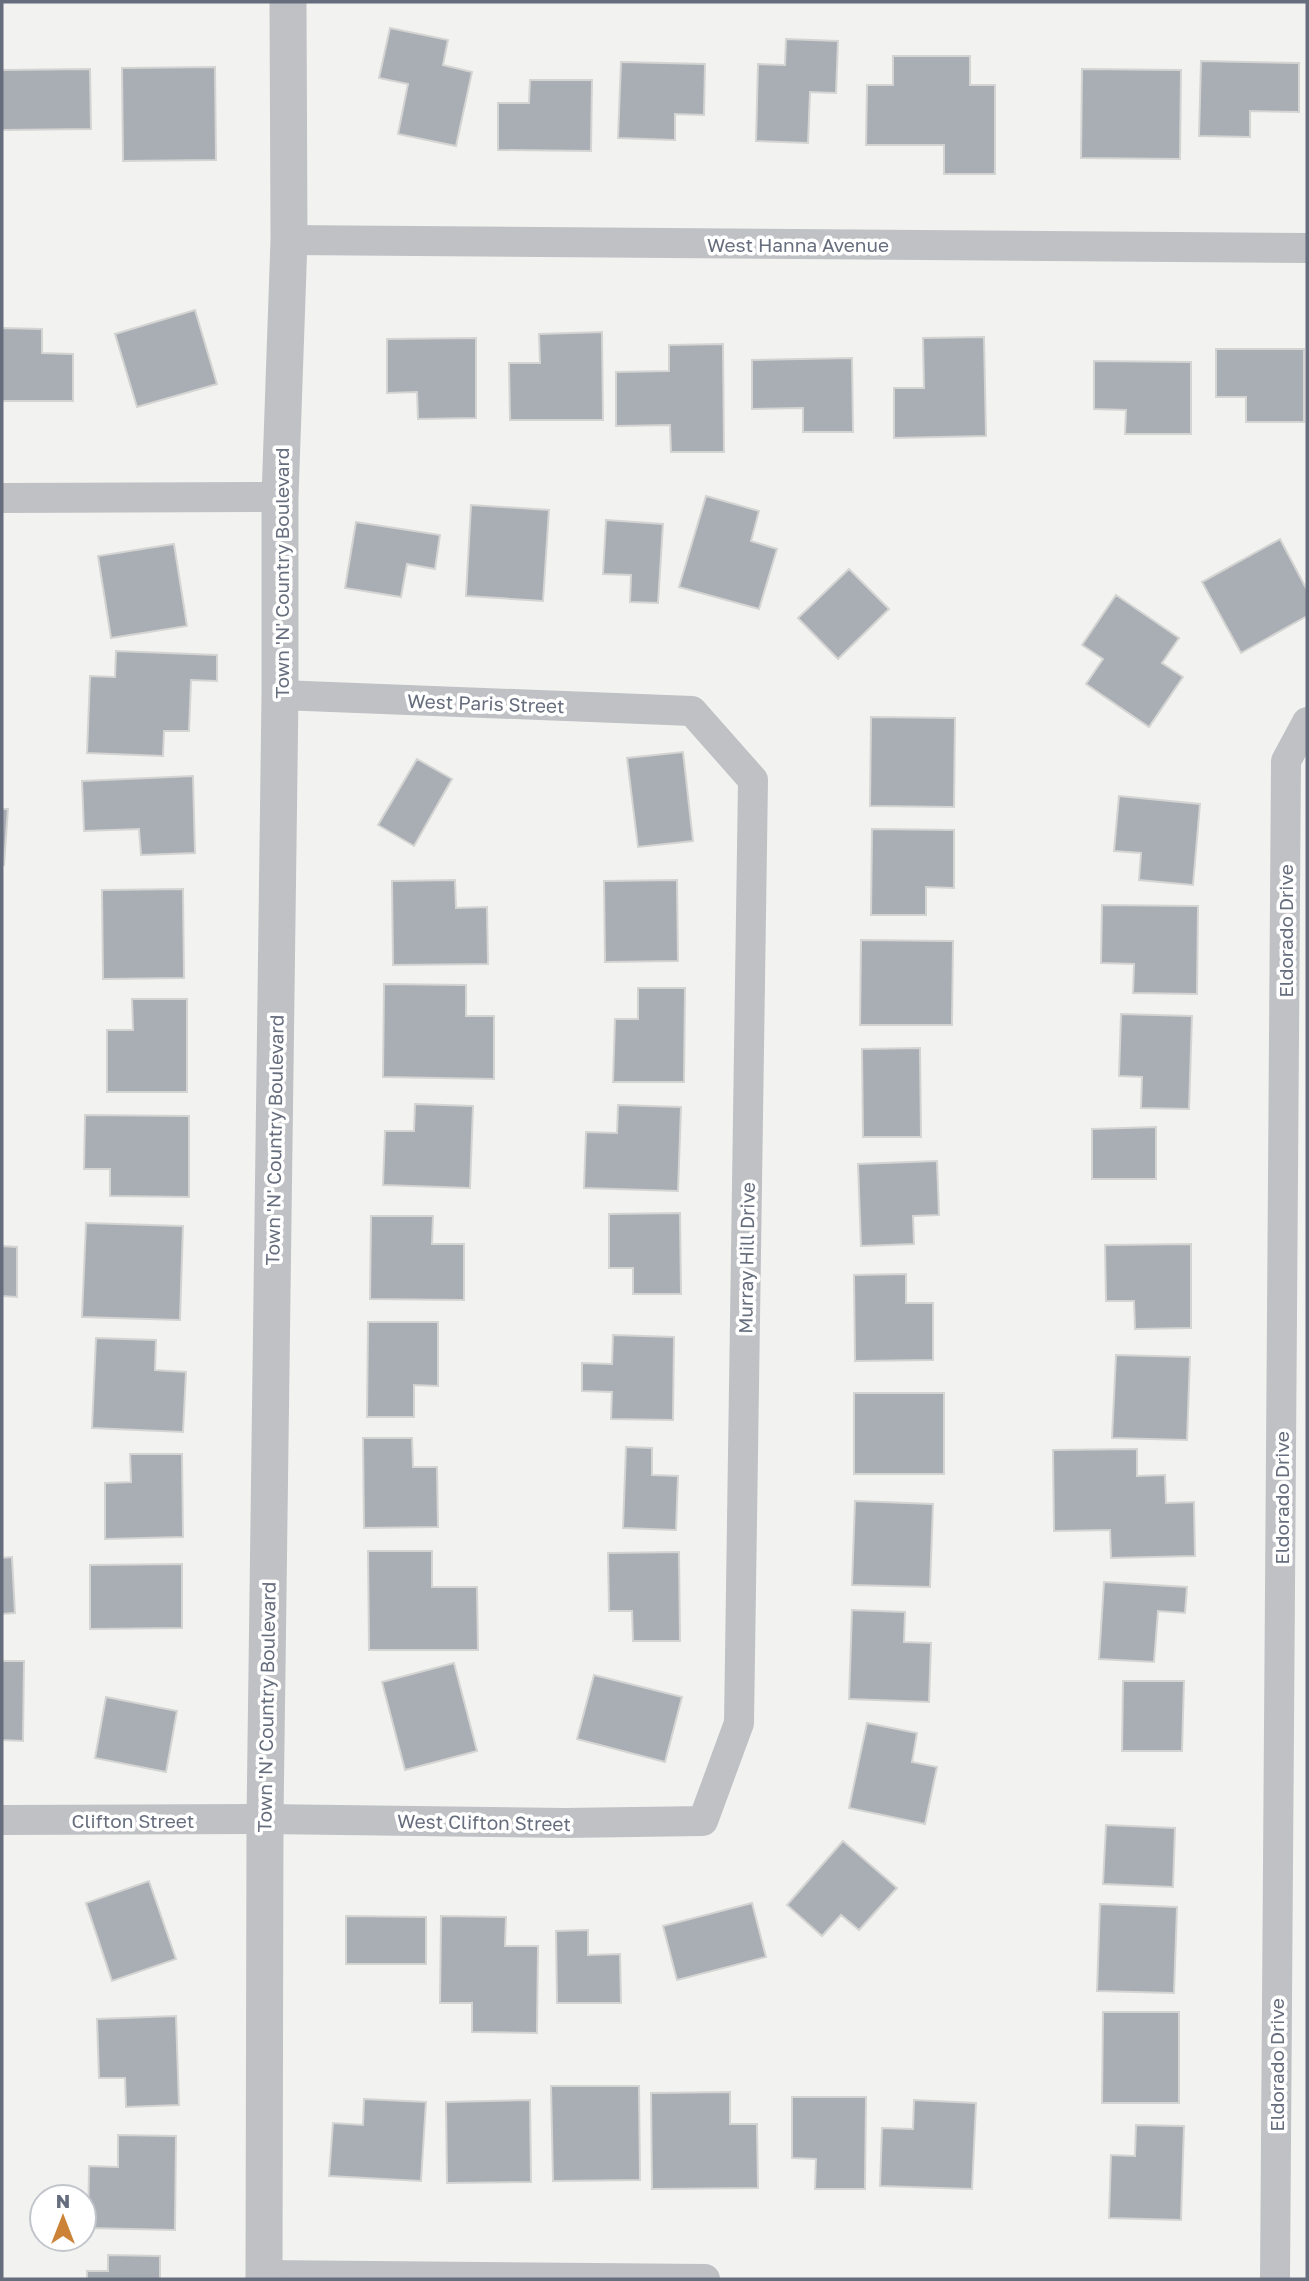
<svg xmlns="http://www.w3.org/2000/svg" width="1309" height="2281" viewBox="0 0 1309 2281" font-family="'Golos Text',sans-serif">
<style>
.building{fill:#a9adb4;stroke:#d4d5d3;stroke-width:2}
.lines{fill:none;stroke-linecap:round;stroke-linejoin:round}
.minor{stroke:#c0c1c5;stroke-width:30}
.tertiary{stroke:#c0c1c5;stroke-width:37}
.labels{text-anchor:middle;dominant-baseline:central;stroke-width:7;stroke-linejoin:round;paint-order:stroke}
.street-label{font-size:19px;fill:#666d7d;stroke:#fff}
</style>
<rect width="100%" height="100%" fill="#f2f3f0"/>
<path class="building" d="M 390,28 L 448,40 L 443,65 L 472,72 L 456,146 L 398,134 L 408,84 L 379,78 Z
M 786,39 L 838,41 L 836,93 L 810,92 L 808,143 L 756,141 L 758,64 L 785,65 Z
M 893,56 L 970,56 L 970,85 L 995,85 L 995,174 L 944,174 L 944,145 L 866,145 L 867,85 L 893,85 Z
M 1201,61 L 1299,63 L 1299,112 L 1250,111 L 1250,137 L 1199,136 Z
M 621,62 L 705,64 L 704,115 L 675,114 L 675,140 L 618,138 Z
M 215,67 L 216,160 L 123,161 L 122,68 Z
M 90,69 L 91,129 L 2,130 L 2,70 Z
M 1082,69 L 1181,70 L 1180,159 L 1081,158 Z
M 530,80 L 592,80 L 591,151 L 498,150 L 498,103 L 529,103 Z
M 195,310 L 217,384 L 137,407 L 115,334 Z
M 2,328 L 42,329 L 42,353 L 73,354 L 73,401 L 2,401 Z
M 602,332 L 603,420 L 510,420 L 509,363 L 540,363 L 539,334 Z
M 984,337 L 986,436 L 894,438 L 894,388 L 924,388 L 923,338 Z
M 476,338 L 476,418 L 418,419 L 417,392 L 387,393 L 387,339 Z
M 723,344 L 724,452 L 671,452 L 670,425 L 616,426 L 616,372 L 669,371 L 669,345 Z
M 1216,349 L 1304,349 L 1304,422 L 1246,422 L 1246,397 L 1216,397 Z
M 852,358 L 853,432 L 803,432 L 803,408 L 752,409 L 752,360 Z
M 1094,361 L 1191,362 L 1191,434 L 1125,434 L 1126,410 L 1094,409 Z
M 706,496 L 759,511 L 751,541 L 777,549 L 759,609 L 679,587 Z
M 471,505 L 549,510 L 543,601 L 466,596 Z
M 606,520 L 663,524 L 658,603 L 630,602 L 631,575 L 603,574 Z
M 356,522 L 440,535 L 435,569 L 407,564 L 401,597 L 345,588 Z
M 1280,539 L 1307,590 L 1307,616 L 1241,653 L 1202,582 Z
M 174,544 L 187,626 L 111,638 L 98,556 Z
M 849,569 L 889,609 L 838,659 L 798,618 Z
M 1116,595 L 1179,638 L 1162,663 L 1183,677 L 1149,727 L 1086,684 L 1103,659 L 1082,645 Z
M 116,651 L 217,655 L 217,681 L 191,680 L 189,731 L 164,731 L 163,756 L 87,753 L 90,676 L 115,677 Z
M 871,717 L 955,718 L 954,807 L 870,806 Z
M 683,752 L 693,841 L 638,847 L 627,758 Z
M 417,759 L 452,779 L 414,846 L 378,825 Z
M 193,776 L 195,853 L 141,855 L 139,829 L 84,831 L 82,781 Z
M 1119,796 L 1200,804 L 1193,885 L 1139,880 L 1141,853 L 1114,851 Z
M 2,809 L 8,809 L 4,865 L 2,865 Z
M 872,829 L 954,830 L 954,888 L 926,887 L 926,915 L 871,915 Z
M 455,880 L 456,908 L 487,907 L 488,964 L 393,965 L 392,881 Z
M 677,880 L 678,961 L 605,962 L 604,881 Z
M 183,889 L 184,978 L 103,979 L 102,890 Z
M 1102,905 L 1198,906 L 1197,994 L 1133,993 L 1134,964 L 1101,963 Z
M 861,940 L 953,941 L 952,1025 L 860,1025 Z
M 384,984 L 466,985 L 466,1016 L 494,1016 L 494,1079 L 383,1077 Z
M 638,988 L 685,988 L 684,1082 L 613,1082 L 615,1019 L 638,1019 Z
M 132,999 L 187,999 L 187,1092 L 107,1092 L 107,1030 L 133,1030 Z
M 1121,1014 L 1192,1016 L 1189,1109 L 1141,1108 L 1142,1077 L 1119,1076 Z
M 920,1048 L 921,1137 L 863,1137 L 862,1049 Z
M 415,1104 L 473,1106 L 470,1188 L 383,1185 L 385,1131 L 414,1131 Z
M 618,1105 L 681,1107 L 678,1191 L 584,1188 L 586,1132 L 617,1133 Z
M 85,1115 L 189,1116 L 189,1197 L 110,1196 L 110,1169 L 84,1169 Z
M 1156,1127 L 1156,1179 L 1092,1179 L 1092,1129 Z
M 937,1161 L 939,1215 L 913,1216 L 914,1244 L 861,1246 L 858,1164 Z
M 680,1213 L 681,1294 L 633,1294 L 633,1268 L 609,1268 L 609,1214 Z
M 371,1216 L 433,1216 L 432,1244 L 464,1244 L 464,1300 L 370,1299 Z
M 86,1223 L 183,1226 L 180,1320 L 82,1317 Z
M 1191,1244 L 1191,1328 L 1135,1329 L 1134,1301 L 1106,1301 L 1105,1245 Z
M 2,1246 L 17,1247 L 17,1297 L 2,1296 Z
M 906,1274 L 906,1303 L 933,1303 L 933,1360 L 855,1361 L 854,1275 Z
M 368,1322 L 438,1322 L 438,1386 L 414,1385 L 414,1417 L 367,1417 Z
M 613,1335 L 674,1337 L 673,1420 L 611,1419 L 612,1392 L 582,1391 L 582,1363 L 612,1364 Z
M 96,1338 L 156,1340 L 155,1370 L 186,1372 L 183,1432 L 92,1428 Z
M 1116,1355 L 1190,1357 L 1187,1440 L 1112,1438 Z
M 854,1393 L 944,1393 L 944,1474 L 854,1474 Z
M 363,1438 L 412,1438 L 413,1467 L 437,1467 L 438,1527 L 364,1528 Z
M 626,1447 L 652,1448 L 652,1475 L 678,1476 L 676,1530 L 623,1528 Z
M 1137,1449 L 1137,1476 L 1165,1475 L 1166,1503 L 1194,1502 L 1195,1556 L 1111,1558 L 1110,1530 L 1054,1531 L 1053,1450 Z
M 130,1454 L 182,1454 L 183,1537 L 105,1539 L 105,1483 L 131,1482 Z
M 855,1501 L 933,1504 L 930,1587 L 852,1585 Z
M 368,1551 L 432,1551 L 432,1587 L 477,1587 L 478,1650 L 369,1650 Z
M 679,1552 L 680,1641 L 633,1641 L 632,1611 L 609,1611 L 608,1553 Z
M 12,1557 L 15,1613 L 2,1614 L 2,1558 Z
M 182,1564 L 182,1628 L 90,1629 L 90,1565 Z
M 1104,1582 L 1187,1587 L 1185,1613 L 1158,1611 L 1154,1662 L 1099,1659 Z
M 852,1610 L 905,1612 L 904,1642 L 931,1643 L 929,1702 L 849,1699 Z
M 2,1661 L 24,1661 L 23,1741 L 2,1740 Z
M 454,1663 L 477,1751 L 405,1770 L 382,1682 Z
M 594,1675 L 682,1697 L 665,1762 L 577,1739 Z
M 1123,1681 L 1184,1681 L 1182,1751 L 1122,1751 Z
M 106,1697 L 177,1711 L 166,1772 L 95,1758 Z
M 867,1723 L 917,1733 L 912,1762 L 937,1767 L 925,1824 L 849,1808 Z
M 1106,1825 L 1175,1828 L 1173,1887 L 1103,1884 Z
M 843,1841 L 897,1888 L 859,1930 L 841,1915 L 822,1936 L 787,1905 Z
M 149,1881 L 176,1959 L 112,1981 L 86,1903 Z
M 752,1903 L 766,1957 L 677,1980 L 663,1926 Z
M 1100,1904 L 1177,1907 L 1174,1993 L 1097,1991 Z
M 346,1916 L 426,1917 L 426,1964 L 346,1964 Z
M 441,1916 L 506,1917 L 505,1946 L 538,1946 L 537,2033 L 472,2032 L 472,2003 L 440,2003 Z
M 588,1930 L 588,1955 L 620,1954 L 621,2003 L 557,2003 L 556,1931 Z
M 1103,2012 L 1179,2012 L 1179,2103 L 1102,2103 Z
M 176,2016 L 179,2105 L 126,2107 L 125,2078 L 99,2078 L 97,2019 Z
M 551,2086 L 639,2086 L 640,2180 L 553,2181 Z
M 730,2092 L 730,2124 L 757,2124 L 758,2188 L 652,2189 L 651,2093 Z
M 792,2097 L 866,2097 L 865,2189 L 815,2189 L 816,2159 L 792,2158 Z
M 364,2099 L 426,2102 L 421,2181 L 329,2176 L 333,2123 L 363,2125 Z
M 530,2100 L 531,2182 L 447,2183 L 446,2102 Z
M 914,2100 L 976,2103 L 972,2189 L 880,2186 L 882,2128 L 913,2129 Z
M 1136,2125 L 1184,2126 L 1181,2220 L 1109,2218 L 1111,2155 L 1135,2156 Z
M 118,2135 L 176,2136 L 175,2230 L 88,2228 L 89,2166 L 118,2167 Z
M 108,2255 L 160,2256 L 160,2279 L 87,2279 L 87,2271 L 108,2271 Z"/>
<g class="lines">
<path class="minor" d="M 289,240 L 1307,248
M 2,498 L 280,497
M 2,1820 L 265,1819 L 565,1823 L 703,1821 L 739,1723 L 753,780 L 692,711 L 280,695
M 265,2275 L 705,2279
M 1275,2279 L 1286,761 L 1307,722"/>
<path class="tertiary" d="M 264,2279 L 265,1819 L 280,695 L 280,497 L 289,240 L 288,2"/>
</g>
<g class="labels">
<g class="street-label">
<text x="798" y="244">West Hanna Avenue</text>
<text transform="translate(281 573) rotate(-90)">Town 'N' Country Boulevard</text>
<text transform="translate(486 703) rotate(2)">West Paris Street</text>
<text transform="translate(1285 931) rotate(-90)">Eldorado Drive</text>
<text transform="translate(274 1140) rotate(-89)">Town 'N' Country Boulevard</text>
<text transform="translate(746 1258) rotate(-89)">Murray Hill Drive</text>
<text transform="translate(1281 1498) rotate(-90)">Eldorado Drive</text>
<text transform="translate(266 1707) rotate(-89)">Town 'N' Country Boulevard</text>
<text x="133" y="1820">Clifton Street</text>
<text transform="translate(484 1822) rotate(1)">West Clifton Street</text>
<text transform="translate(1276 2065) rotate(-90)">Eldorado Drive</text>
</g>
</g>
<rect width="1309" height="2281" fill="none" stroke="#666d7d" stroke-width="7"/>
<g transform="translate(63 2218)"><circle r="33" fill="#ffffff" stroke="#c2c5cb" stroke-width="2"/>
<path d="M0-5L12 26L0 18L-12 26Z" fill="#cc8338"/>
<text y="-10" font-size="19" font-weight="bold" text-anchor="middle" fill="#666d7d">N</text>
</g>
</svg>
